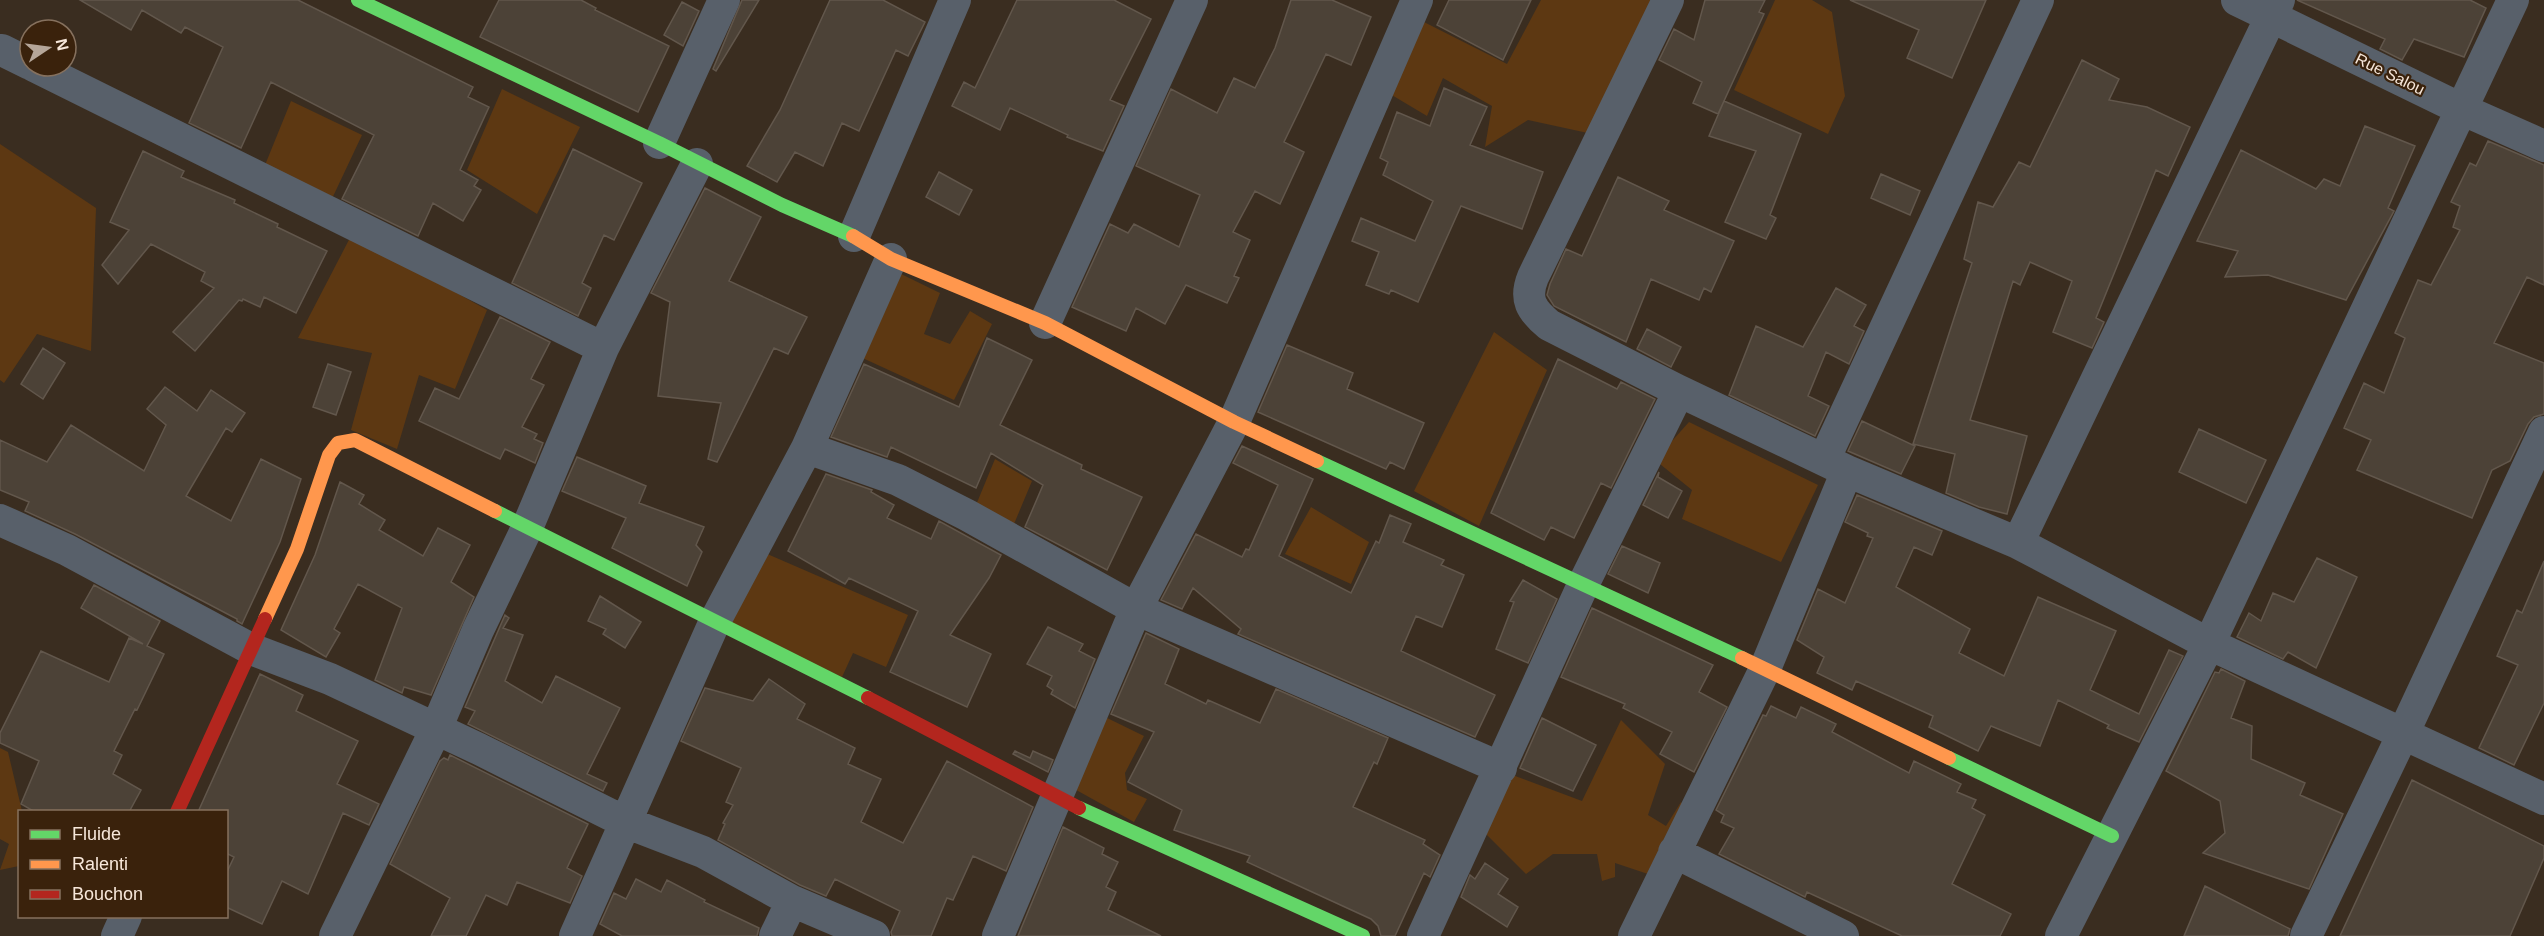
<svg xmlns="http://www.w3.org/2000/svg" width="2544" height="936" viewBox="0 0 2544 936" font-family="Arial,sans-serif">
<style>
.green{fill:#5d3812}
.building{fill:#4c4237;stroke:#62574c;stroke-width:1.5}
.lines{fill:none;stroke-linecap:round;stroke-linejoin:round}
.street{stroke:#58606a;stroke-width:32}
.fast{stroke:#63d668;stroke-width:14}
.slow{stroke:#ff974d;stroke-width:14}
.jam{stroke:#b3261e;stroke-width:14}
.labels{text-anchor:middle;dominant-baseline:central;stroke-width:4.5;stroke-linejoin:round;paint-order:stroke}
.street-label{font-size:16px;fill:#f7e7da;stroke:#3a220c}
</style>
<rect width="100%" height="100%" fill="#3a2d20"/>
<path class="green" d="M 1541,0 L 1659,0 L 1597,135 L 1528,120 L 1485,147 L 1492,106 L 1443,78 L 1427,116 L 1385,91 L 1420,20 L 1507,64 Z
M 1775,0 L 1812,0 L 1832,12 L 1845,96 L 1828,134 L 1734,90 Z
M 502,89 L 580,127 L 537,214 L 467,170 Z
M 291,101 L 362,135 L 329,205 L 263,170 Z
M 0,144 L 96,208 L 91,351 L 37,334 L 4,383 L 0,380 Z
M 352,234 L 487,310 L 455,389 L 419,375 L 397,449 L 351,430 L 372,353 L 298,338 Z
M 897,272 L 940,293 L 924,334 L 950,344 L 970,311 L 992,324 L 954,400 L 856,355 Z
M 1494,332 L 1547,370 L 1479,526 L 1414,491 Z
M 1689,422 L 1818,485 L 1781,562 L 1682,519 L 1692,490 L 1655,460 Z
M 995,459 L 1032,481 L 1014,524 L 976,505 Z
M 1311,507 L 1369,542 L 1351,584 L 1285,554 Z
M 765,553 L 908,615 L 886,667 L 853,653 L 842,677 L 725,623 Z
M 1101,715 L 1144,736 L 1125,773 L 1127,790 L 1147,799 L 1134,822 L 1069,786 Z
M 1621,720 L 1665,764 L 1648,815 L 1666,826 L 1681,802 L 1690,812 L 1654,876 L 1615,863 L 1615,877 L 1602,881 L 1597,854 L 1553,854 L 1526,874 L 1481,829 L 1507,773 L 1582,801 Z
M 0,748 L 8,752 L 22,811 L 20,812 L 19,866 L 0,870 L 9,844 L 0,839 Z"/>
<path class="building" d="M 80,0 L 298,0 L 473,87 L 468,97 L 489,107 L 460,170 L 478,180 L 474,186 L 481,190 L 463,221 L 433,203 L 418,236 L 342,199 L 374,135 L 271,82 L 241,148 L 189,123 L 223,47 L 185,27 L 181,33 L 142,10 L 131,30 Z
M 499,0 L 581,0 L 596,8 L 595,10 L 669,46 L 638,112 L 480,37 Z
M 742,0 L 759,0 L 716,71 L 713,69 Z
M 830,0 L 883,0 L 925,22 L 908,56 L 896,50 L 859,131 L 842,123 L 823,166 L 795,152 L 777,182 L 747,166 L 780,110 Z
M 1017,0 L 1114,0 L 1151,19 L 1110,100 L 1124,106 L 1103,151 L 1067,137 L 1068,135 L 1010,108 L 1000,130 L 952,106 L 964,82 L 975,88 Z
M 1291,0 L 1332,0 L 1371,17 L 1351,65 L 1326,54 L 1299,111 L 1284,142 L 1304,152 L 1280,204 L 1255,191 L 1233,232 L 1250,240 L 1234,276 L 1239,278 L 1227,303 L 1186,285 L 1165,324 L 1136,308 L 1126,331 L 1072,307 L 1110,224 L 1128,233 L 1134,224 L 1179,247 L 1200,195 L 1136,166 L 1171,89 L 1217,113 L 1234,78 L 1255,88 L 1275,48 Z
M 1449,0 L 1531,0 L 1503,60 L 1437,25 Z
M 1705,0 L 1765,0 L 1759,12 L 1764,14 L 1718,114 L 1693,103 L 1702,82 L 1659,60 L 1674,29 L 1694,40 Z
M 1850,0 L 1986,0 L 1952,78 L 1907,58 L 1919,30 Z
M 2297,0 L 2470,0 L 2486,8 L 2464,57 L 2414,39 L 2402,60 L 2380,49 L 2385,39 Z
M 682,2 L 699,11 L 683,46 L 664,35 Z
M 2082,60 L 2119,79 L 2109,100 L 2147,107 L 2190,127 L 2168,176 L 2156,170 L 2096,318 L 2104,322 L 2092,348 L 2053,332 L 2072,281 L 2030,262 L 2020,285 L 2013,281 L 1970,420 L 2027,436 L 2007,514 L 1979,507 L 1946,493 L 1955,454 L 1913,444 L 1972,263 L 1964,259 L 1978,202 L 1993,207 L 2019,162 L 2030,167 Z
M 1444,88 L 1487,107 L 1470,145 L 1543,172 L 1522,229 L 1461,206 L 1418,302 L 1391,290 L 1389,294 L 1366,285 L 1379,252 L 1352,241 L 1361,218 L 1415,241 L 1433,201 L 1383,175 L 1388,162 L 1380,158 L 1397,112 L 1430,126 Z
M 1724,101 L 1801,134 L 1770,215 L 1776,218 L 1766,239 L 1725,222 L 1756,151 L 1709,136 Z
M 2365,126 L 2415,146 L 2388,208 L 2394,211 L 2346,300 L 2268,275 L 2225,277 L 2238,251 L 2197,241 L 2241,150 L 2316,189 L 2324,179 L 2340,186 Z
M 2488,141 L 2544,165 L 2544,285 L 2527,277 L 2494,343 L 2544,363 L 2544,414 L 2534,417 L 2528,424 L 2510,461 L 2492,470 L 2472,518 L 2357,470 L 2371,440 L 2344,428 L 2364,383 L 2384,393 L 2405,338 L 2395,333 L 2418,280 L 2431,285 L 2460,230 L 2453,227 L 2460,206 L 2451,202 L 2470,163 L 2476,166 Z
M 573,149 L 642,183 L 614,240 L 604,235 L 582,283 L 591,288 L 578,316 L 512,283 Z
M 143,151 L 184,171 L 181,177 L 235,200 L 234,203 L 278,224 L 277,227 L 327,251 L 296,313 L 264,297 L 260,307 L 243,299 L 242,301 L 239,300 L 195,351 L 173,332 L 214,288 L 201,281 L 205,272 L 151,244 L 118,284 L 102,265 L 129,230 L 110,222 Z
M 939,172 L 972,190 L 959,215 L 926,197 Z
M 1881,174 L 1920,191 L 1910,215 L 1871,198 Z
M 1618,177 L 1669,201 L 1664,210 L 1734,241 L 1711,292 L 1704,288 L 1699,300 L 1651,279 L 1626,342 L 1554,306 L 1547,295 L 1550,284 L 1566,249 L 1582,256 Z
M 705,188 L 761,217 L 729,281 L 807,317 L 788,354 L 774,348 L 717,462 L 708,459 L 721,403 L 658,396 L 670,302 L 651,293 Z
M 1836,288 L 1866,305 L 1854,326 L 1864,331 L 1849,364 L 1826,352 L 1808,396 L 1829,406 L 1815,436 L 1729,395 L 1756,326 L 1803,347 Z
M 500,317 L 550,342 L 531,379 L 544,385 L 522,427 L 537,434 L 534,439 L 543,443 L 535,463 L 505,449 L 500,459 L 419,421 L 435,388 L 459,399 Z
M 1647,329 L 1681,347 L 1671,367 L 1637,349 Z
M 987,338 L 1032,360 L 1000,425 L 1082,465 L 1081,469 L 1142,497 L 1107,570 L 1025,527 L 1043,485 L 991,453 L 976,488 L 891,447 L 887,457 L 831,437 L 864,364 L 959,407 Z
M 1287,345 L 1353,373 L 1347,389 L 1424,423 L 1404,469 L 1390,462 L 1386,469 L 1258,412 Z
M 43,348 L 65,363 L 43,399 L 21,384 Z
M 1558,359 L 1617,389 L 1621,382 L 1655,399 L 1611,488 L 1601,483 L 1574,538 L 1551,527 L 1544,540 L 1491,513 Z
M 328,364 L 351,372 L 336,415 L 313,407 Z
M 165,387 L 197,411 L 211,390 L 245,413 L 232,432 L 226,428 L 186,496 L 231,521 L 261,459 L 301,479 L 280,542 L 242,624 L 237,621 L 237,619 L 75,534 L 25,511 L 29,502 L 0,490 L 0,440 L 47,462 L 71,425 L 144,471 L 166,425 L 147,409 Z
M 1862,421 L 1915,446 L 1901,474 L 1848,451 Z
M 2199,429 L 2266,460 L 2246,503 L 2179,472 Z
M 1242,446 L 1313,479 L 1279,556 L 1351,593 L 1376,541 L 1379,543 L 1390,515 L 1411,524 L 1403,542 L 1444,560 L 1441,565 L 1464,575 L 1442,627 L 1416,616 L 1401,651 L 1495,695 L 1475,737 L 1238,634 L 1241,629 L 1193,588 L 1182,609 L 1161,600 L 1196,534 L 1242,557 L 1246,549 L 1249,550 L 1278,485 L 1233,463 Z
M 577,457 L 646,486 L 639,503 L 704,527 L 696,545 L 702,552 L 687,586 L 612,548 L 626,518 L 562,491 Z
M 1659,472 L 1658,477 L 1682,491 L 1668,518 L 1643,505 Z
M 826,474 L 872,490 L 871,492 L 894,505 L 887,518 L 931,539 L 939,521 L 1001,555 L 989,578 L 950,635 L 991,654 L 967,707 L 890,672 L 918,611 L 849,578 L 845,584 L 788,551 Z
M 340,482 L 364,495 L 359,504 L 385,520 L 379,530 L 423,556 L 438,528 L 470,545 L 451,582 L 474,597 L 431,695 L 404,687 L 402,693 L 375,680 L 402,608 L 358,584 L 334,629 L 340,633 L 326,657 L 281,630 L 315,555 Z
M 1857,495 L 1942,531 L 1932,555 L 1914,547 L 1896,587 L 1970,629 L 1959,653 L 2004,676 L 2038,597 L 2116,631 L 2090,690 L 2139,714 L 2169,650 L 2183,656 L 2139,742 L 2107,728 L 2109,725 L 2058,700 L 2040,746 L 1991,726 L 1978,751 L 1929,727 L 1933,716 L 1856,681 L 1852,690 L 1817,673 L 1824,657 L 1797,640 L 1818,589 L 1845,603 L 1873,538 L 1867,536 L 1868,533 L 1845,522 Z
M 1622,546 L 1660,563 L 1648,593 L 1608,574 Z
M 2317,558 L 2357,577 L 2316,668 L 2288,652 L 2283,659 L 2237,637 L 2249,613 L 2261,621 L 2273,593 L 2294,602 Z
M 2544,561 L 2544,703 L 2514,765 L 2479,748 L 2518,665 L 2497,656 L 2517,610 L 2522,613 Z
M 1523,580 L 1557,599 L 1528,663 L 1496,649 L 1514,602 L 1510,601 Z
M 94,585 L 160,621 L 147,646 L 164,654 L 137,710 L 135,709 L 114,751 L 122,755 L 113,774 L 141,790 L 129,812 L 35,812 L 21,804 L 39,761 L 0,743 L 0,733 L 41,651 L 109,682 L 129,638 L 143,644 L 81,608 Z
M 600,596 L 641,622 L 625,648 L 603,634 L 606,629 L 588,621 Z
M 1592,608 L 1713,665 L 1699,692 L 1727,707 L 1694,772 L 1660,754 L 1672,732 L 1623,708 L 1625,704 L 1561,677 Z
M 505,615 L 509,618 L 503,628 L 523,635 L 505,681 L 542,703 L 556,676 L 620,708 L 587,774 L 607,783 L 603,791 L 468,724 L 475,711 L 465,707 Z
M 1048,627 L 1083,644 L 1079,651 L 1095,659 L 1075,708 L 1051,694 L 1053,690 L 1047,686 L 1052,676 L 1027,664 Z
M 1146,633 L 1179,649 L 1165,684 L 1206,704 L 1208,700 L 1260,723 L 1276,689 L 1388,738 L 1377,764 L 1374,762 L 1353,807 L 1425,840 L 1423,844 L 1440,855 L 1430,877 L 1424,873 L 1395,936 L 1381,936 L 1378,926 L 1371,919 L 1247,862 L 1250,856 L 1174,830 L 1182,810 L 1128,782 L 1154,732 L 1111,714 Z
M 2221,669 L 2245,681 L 2231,718 L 2252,726 L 2251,759 L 2305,783 L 2300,795 L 2343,814 L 2309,889 L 2203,853 L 2225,833 L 2220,801 L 2166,771 L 2215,672 L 2219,673 Z
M 260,674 L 303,695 L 296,711 L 358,741 L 337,784 L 379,804 L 369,825 L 343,813 L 308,894 L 282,881 L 262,924 L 226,907 L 226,874 L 234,857 L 226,853 L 226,812 L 198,812 Z
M 769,679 L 805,704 L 797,719 L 855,748 L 848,764 L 881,779 L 861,822 L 903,843 L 947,761 L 1033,807 L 1006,871 L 973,856 L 953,900 L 947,898 L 931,936 L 892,936 L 891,932 L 900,911 L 835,879 L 826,896 L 800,885 L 718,840 L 725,824 L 723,823 L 733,805 L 726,802 L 741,768 L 681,741 L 705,688 L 753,701 Z
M 1771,706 L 1796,718 L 1801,707 L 1836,724 L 1832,732 L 1909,773 L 1914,761 L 1961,784 L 1957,792 L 1976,800 L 1972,808 L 1985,815 L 1952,884 L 2011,914 L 2000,936 L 1902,936 L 1807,892 L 1805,897 L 1719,854 L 1734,828 L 1721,822 L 1724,815 L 1716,810 L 1763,715 L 1766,716 Z
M 1542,718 L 1596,745 L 1573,791 L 1520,768 Z
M 1015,751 L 1030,758 L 1033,751 L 1053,760 L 1048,772 L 1013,754 Z
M 450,755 L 588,824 L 567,868 L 582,876 L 570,903 L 517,882 L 507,905 L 486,895 L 466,936 L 431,936 L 450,898 L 390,864 L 440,761 L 444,758 L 448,760 Z
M 2412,780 L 2544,846 L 2544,858 L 2510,936 L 2340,936 Z
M 1063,827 L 1104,848 L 1102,854 L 1118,862 L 1106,887 L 1116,892 L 1108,910 L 1161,936 L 1018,936 Z
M 1485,863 L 1508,879 L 1498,894 L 1518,907 L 1507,927 L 1461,897 L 1470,875 L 1475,879 Z
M 636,879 L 661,892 L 667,880 L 705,900 L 704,902 L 759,928 L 757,936 L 622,936 L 600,924 L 614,893 L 626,899 Z
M 2205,886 L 2290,929 L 2288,936 L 2184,936 Z"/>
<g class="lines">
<path class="street" d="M 1668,0 L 1533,277 C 1524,299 1531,310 1549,325 L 1679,391 L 1847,471 L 2018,543 L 2209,644 L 2544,799
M 2237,0 L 2461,109 L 2544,146
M 2,50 L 30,64
M 34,66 L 603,348
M 659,143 L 724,0
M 854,236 L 955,0
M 1045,323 L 1192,0
M 807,448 L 898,480 L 967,515 L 1136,609 L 1501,768
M 1824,460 L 2038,0
M 0,520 L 67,550 L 251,649 L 330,679 L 479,749 L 625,822 L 703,852 L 792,901 L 874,936
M 2018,543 L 2279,0
M 1674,852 L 1843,936
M 117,936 L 126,916
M 335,936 L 436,729 L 478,630 L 527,528 L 603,348 L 697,164
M 575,936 L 715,621 L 807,448 L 891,259
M 775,936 L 792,901
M 998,936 L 1136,609 L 1234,422 L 1417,0
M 1423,936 L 1583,585 L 1679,391
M 1634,936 L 1765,669 L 1847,471
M 2061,936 L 2209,644 L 2513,0
M 2306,936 L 2403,734 L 2544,432"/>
<path class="fast" d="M 358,0 L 659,143 L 782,205 L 853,236
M 1317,461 L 1742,658
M 495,511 L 868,698
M 1949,758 L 2112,836
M 1079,808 L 1363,936"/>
<path class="slow" d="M 853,236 L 891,259 L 1045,323 L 1234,422 L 1317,461
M 265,619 L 297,549 L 329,455 L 338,443 L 355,440 L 495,511
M 1742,658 L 1949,758"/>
<path class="jam" d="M 868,698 L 1079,808
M 177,812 L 265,619"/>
</g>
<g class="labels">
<g class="street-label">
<text transform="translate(2390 74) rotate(26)">Rue Salou</text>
</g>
</g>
<rect x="18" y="810" width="210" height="108" fill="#3a220c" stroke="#86715e" stroke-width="1.5"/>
<rect x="30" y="830" width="30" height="9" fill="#63d668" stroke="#86715e" stroke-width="1.5"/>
<text x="72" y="840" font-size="18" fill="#f7e7da">Fluide</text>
<rect x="30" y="860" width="30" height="9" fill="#ff974d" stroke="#86715e" stroke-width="1.5"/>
<text x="72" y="870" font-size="18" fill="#f7e7da">Ralenti</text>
<rect x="30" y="890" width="30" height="9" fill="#b3261e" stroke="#86715e" stroke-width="1.5"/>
<text x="72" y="900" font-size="18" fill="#f7e7da">Bouchon</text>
<g transform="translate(48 48) rotate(77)"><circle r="28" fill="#3a220c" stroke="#86715e" stroke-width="1.5"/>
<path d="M0-4.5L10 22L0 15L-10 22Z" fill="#b5a699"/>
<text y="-9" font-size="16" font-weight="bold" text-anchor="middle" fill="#f7e7da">N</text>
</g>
</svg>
